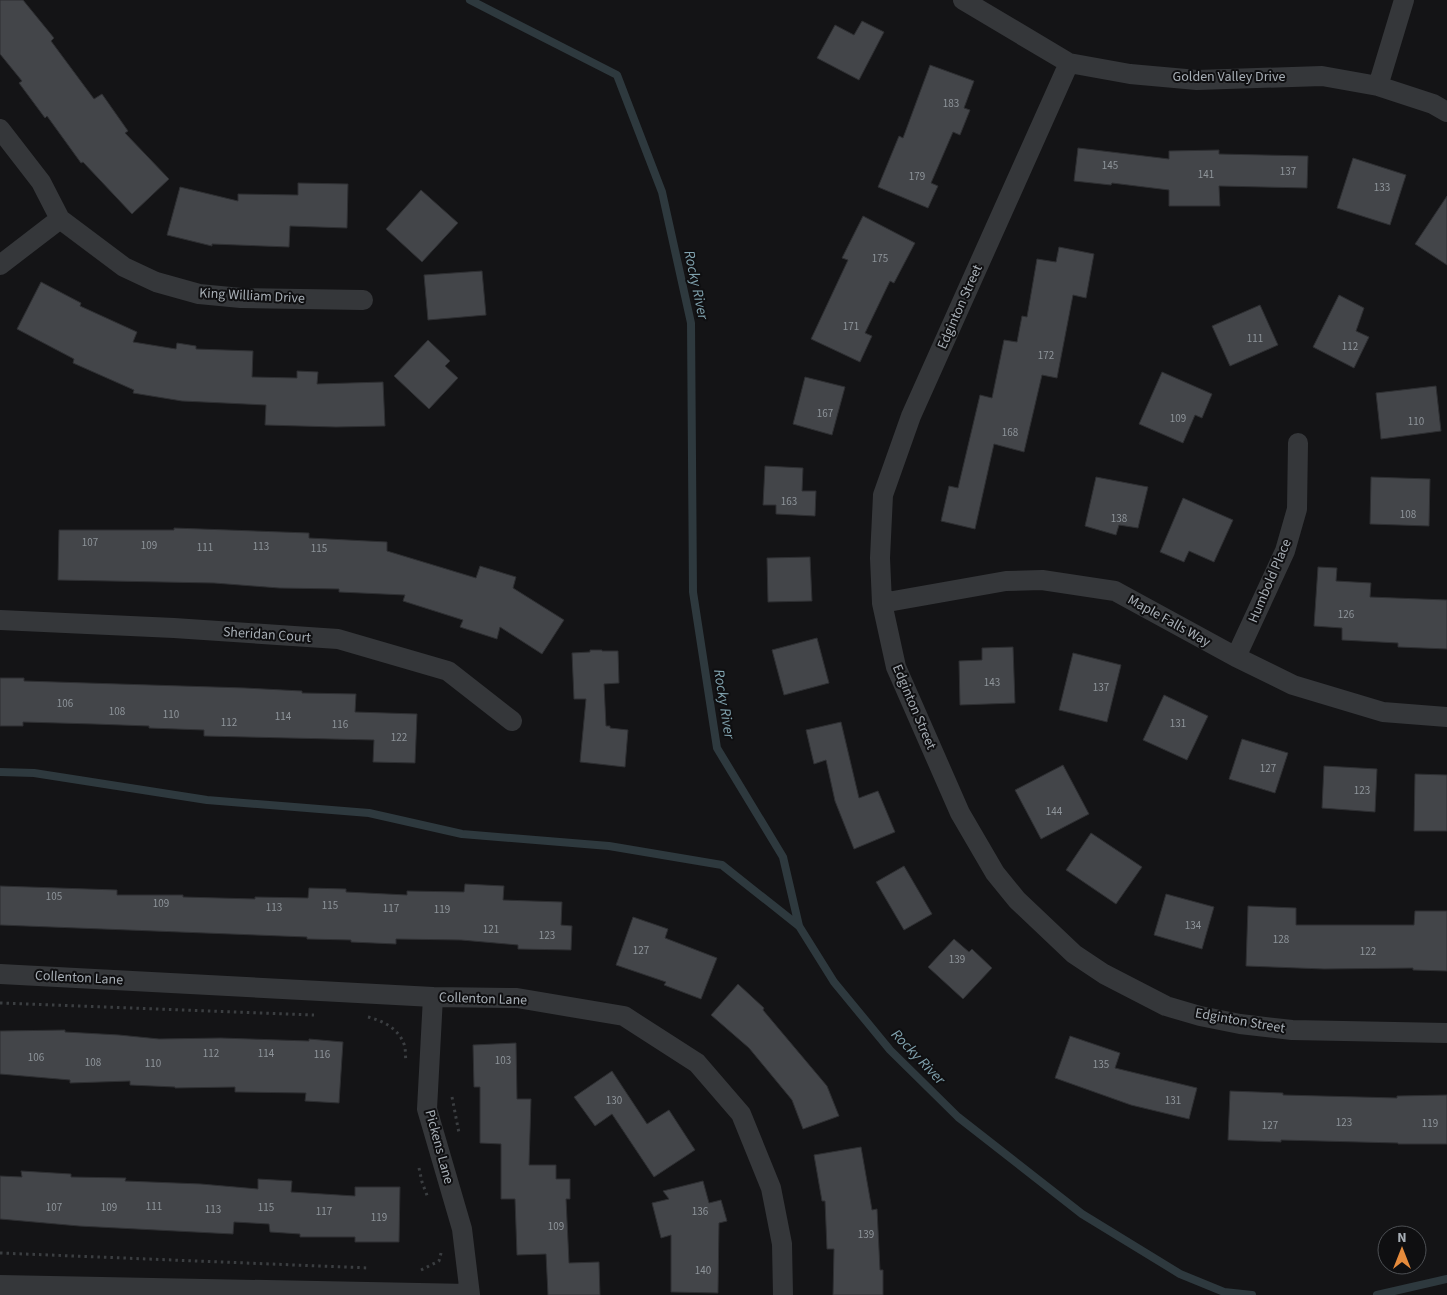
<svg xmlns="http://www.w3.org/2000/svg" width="1447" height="1295" viewBox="0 0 1447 1295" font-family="'Source Sans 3',sans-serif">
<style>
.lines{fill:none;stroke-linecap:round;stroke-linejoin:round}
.stream{stroke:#2e393e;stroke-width:8}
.building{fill:#434549;stroke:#2e2f32}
.path{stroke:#3b3e41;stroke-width:3;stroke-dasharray:2.5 4;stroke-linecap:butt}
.minor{stroke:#35373a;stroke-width:20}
.labels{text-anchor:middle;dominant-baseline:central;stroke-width:4;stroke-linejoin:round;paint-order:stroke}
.number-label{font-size:11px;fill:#8e949a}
.street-label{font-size:14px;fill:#a7aeb5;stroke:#0f0f11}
.water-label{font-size:15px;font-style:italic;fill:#80a2ae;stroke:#0f0f11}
</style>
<rect width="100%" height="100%" fill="#141416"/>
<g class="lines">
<path class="stream" d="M 470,0 L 617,75 L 662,192 L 691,323 L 693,592 L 717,748 L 783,857 L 799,926 L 834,982 L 890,1050 L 958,1117 L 1082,1214 L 1180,1274 L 1224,1292 L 1252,1295
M 0,772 L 34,773 L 207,800 L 369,813 L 462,834 L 609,846 L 722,865 L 799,926
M 1377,1295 L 1447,1279"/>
</g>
<path class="building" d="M 0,0 L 23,0 L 54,38 L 51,41 L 94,99 L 102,94 L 128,131 L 125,133 L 169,179 L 132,214 L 83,162 L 81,163 L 47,116 L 45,118 L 19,83 L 22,81 L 0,54 Z
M 862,21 L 884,32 L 859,80 L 817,58 L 835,25 L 854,35 Z
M 930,65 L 974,81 L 964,108 L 970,110 L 960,135 L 953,132 L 931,183 L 938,186 L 928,208 L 878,187 L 899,136 L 903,138 Z
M 1078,148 L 1169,159 L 1169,151 L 1219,150 L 1219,154 L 1308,156 L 1307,188 L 1219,186 L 1220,206 L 1169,206 L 1169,190 L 1112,183 L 1111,185 L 1074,181 Z
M 1353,158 L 1406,175 L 1390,225 L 1337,208 Z
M 298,183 L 348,184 L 347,228 L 290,226 L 289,247 L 212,244 L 212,246 L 167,235 L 180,187 L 238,201 L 238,194 L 298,195 Z
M 421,190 L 458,223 L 422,262 L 386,229 Z
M 1447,196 L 1447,265 L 1415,244 Z
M 863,216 L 915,243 L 894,283 L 890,281 L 865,333 L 872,336 L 860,362 L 811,339 L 848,260 L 842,258 Z
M 1059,247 L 1094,254 L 1086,298 L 1073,295 L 1057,378 L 1042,375 L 1024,452 L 994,444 L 975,529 L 941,521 L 949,486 L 958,488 L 980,395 L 992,398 L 1004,340 L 1017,342 L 1022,316 L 1027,317 L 1037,259 L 1056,262 Z
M 482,271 L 486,315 L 428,320 L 424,275 Z
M 41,282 L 81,303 L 80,306 L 137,332 L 133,342 L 176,349 L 177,343 L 196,346 L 196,349 L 253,351 L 252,377 L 297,378 L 297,371 L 318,372 L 317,384 L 383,382 L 385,426 L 336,427 L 265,425 L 266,405 L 182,401 L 133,393 L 134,390 L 73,363 L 74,359 L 17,329 Z
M 1339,295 L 1364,308 L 1356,331 L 1369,337 L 1354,368 L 1313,347 Z
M 1260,305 L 1278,345 L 1230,366 L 1212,326 Z
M 428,340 L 450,361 L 445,366 L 458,378 L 429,409 L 394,376 Z
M 1162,372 L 1212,394 L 1202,418 L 1195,415 L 1183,443 L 1139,424 Z
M 805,377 L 845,387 L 832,435 L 793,424 Z
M 1436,386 L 1441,431 L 1381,439 L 1376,393 Z
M 765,466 L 803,468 L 802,491 L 816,491 L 815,516 L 776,514 L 776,505 L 763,505 Z
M 1096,477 L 1148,487 L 1138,528 L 1119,525 L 1116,535 L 1085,526 Z
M 1371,477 L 1430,479 L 1429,526 L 1370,524 Z
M 1183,498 L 1233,520 L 1214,562 L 1189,551 L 1184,562 L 1160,552 Z
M 174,528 L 309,533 L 309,538 L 387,542 L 387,551 L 476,578 L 480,566 L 516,577 L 513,588 L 564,620 L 542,654 L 500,627 L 497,639 L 460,627 L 463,620 L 403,601 L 405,595 L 339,592 L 339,589 L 279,588 L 214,583 L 58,580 L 59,530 L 174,530 Z
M 810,557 L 812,601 L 768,602 L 767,558 Z
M 1318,567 L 1337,568 L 1336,581 L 1371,583 L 1370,597 L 1447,600 L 1447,649 L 1398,647 L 1398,643 L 1342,640 L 1342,628 L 1314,626 Z
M 817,638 L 829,683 L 784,695 L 772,650 Z
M 1013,647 L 1015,703 L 960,705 L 959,661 L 982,660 L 982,648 Z
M 590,650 L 602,650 L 602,651 L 618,651 L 619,683 L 604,684 L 606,726 L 610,726 L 610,728 L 628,730 L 625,767 L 580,762 L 586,699 L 574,699 L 572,653 L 590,652 Z
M 1073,653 L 1121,665 L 1107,722 L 1059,710 Z
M 0,678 L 24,678 L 24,681 L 245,688 L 302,691 L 302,693 L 356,694 L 355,712 L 417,714 L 415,763 L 373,762 L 374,740 L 204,736 L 204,730 L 149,728 L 149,726 L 94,724 L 23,722 L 23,726 L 0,726 Z
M 1164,695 L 1208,716 L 1187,760 L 1143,740 Z
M 841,722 L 859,798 L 878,791 L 895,832 L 854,849 L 835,801 L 826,760 L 814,764 L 806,730 Z
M 1242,739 L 1288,753 L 1275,793 L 1229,779 Z
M 1063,765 L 1089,814 L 1041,839 L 1015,790 Z
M 1324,766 L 1377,769 L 1375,812 L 1322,808 Z
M 1415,774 L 1447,775 L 1447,831 L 1414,831 Z
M 1091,833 L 1142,867 L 1116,904 L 1066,870 Z
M 904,866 L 932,914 L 904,930 L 876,882 Z
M 465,884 L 504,886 L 503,900 L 562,902 L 561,925 L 572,926 L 571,950 L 518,949 L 518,945 L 461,940 L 396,939 L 396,944 L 351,942 L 351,940 L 307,939 L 307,937 L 0,925 L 0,886 L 117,890 L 117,895 L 183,895 L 183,897 L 255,899 L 255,897 L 308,898 L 309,888 L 346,889 L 346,892 L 407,895 L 407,891 L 464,892 Z
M 1166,894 L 1214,907 L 1202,949 L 1154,935 Z
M 1248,906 L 1296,908 L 1296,925 L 1414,925 L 1415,911 L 1447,911 L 1447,971 L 1413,970 L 1413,968 L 1324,969 L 1246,966 Z
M 633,917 L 668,929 L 665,938 L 717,958 L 701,999 L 664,985 L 666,982 L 616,965 Z
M 954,939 L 969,952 L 972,949 L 992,968 L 963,999 L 928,967 Z
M 738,984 L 764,1008 L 763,1010 L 827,1086 L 839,1116 L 803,1129 L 792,1100 L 749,1048 L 711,1015 Z
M 65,1030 L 65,1032 L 119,1035 L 159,1039 L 221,1038 L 309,1041 L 309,1039 L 343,1042 L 339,1103 L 305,1101 L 306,1093 L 235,1092 L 235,1087 L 175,1088 L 175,1087 L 130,1085 L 130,1081 L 70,1083 L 70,1080 L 0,1074 L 0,1031 Z
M 1070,1036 L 1120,1053 L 1115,1068 L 1197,1088 L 1189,1119 L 1131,1105 L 1055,1078 Z
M 516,1043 L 517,1099 L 531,1099 L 529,1165 L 556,1165 L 556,1179 L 570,1179 L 570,1199 L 566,1199 L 569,1263 L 599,1262 L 600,1295 L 548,1295 L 546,1254 L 517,1255 L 515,1199 L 501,1199 L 501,1144 L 480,1143 L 480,1087 L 474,1087 L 473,1045 Z
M 612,1071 L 647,1124 L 669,1110 L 695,1150 L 654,1177 L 612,1114 L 595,1126 L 574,1097 Z
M 1230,1091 L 1283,1093 L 1283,1095 L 1397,1098 L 1397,1096 L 1447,1095 L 1447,1144 L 1398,1144 L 1398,1143 L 1281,1140 L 1281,1142 L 1228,1140 Z
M 861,1147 L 872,1210 L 877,1209 L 880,1270 L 883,1270 L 883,1295 L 833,1295 L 834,1249 L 827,1249 L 825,1201 L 822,1201 L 814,1155 Z
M 21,1171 L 71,1174 L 71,1177 L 126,1178 L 125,1181 L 201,1184 L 258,1189 L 258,1179 L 292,1181 L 291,1192 L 355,1196 L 355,1187 L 400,1187 L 399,1242 L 355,1242 L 355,1237 L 300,1237 L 300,1234 L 270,1232 L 269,1224 L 234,1222 L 233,1234 L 79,1226 L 0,1219 L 0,1176 L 22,1177 Z
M 703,1181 L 709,1203 L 721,1200 L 727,1221 L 719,1223 L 718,1293 L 671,1292 L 671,1235 L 661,1238 L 652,1203 L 669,1199 L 663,1191 Z"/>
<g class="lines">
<path class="path" d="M 0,1003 L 314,1015
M 368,1017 C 383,1021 398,1028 404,1044 C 406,1049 405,1056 406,1060
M 452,1097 L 459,1133
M 419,1168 L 422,1182 L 428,1198
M 0,1253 L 369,1268
M 421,1270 L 439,1261 L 441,1253"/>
<path class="minor" d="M 963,0 L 1069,63 L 1130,74 L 1197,80 L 1322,76 L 1378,86 L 1433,104 L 1447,112
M 1069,63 L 911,416 L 883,495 L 880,558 L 882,603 L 896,667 L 960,813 L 995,873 L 1017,900 L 1074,954 L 1104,974 L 1166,1006 L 1200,1016 L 1240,1024 L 1292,1030 L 1447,1033
M 1378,86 L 1404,0
M 0,129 L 41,182 L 60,219 L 124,267 L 156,282 L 199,294 L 241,298 L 363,300
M 0,265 L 60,219
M 882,603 L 1006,581 L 1042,580 L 1115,591 L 1236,657 L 1293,685 L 1383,712 L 1447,717
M 0,620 L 174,628 L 338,639 L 448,671 L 512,721
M 1236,657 L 1285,551 L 1297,509 L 1298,443
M 0,974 L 433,997 L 517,998 L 624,1016 L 697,1063 L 741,1114 L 771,1188 L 782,1244 L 783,1295
M 433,997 L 427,1109 L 462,1229 L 470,1295
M 0,1285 L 470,1294"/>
</g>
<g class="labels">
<g class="number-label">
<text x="951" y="103">183</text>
<text x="1110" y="165">145</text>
<text x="1288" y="171">137</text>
<text x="1206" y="174">141</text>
<text x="917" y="176">179</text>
<text x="1382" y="187">133</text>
<text x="880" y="258">175</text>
<text x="851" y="326">171</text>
<text x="1255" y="338">111</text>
<text x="1350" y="346">112</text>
<text x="1046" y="355">172</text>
<text x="825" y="413">167</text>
<text x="1178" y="418">109</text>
<text x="1416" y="421">110</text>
<text x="1010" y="432">168</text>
<text x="789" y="501">163</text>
<text x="1408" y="514">108</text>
<text x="1119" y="518">138</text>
<text x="90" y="542">107</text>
<text x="149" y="545">109</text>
<text x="261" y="546">113</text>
<text x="205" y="547">111</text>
<text x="319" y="548">115</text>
<text x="1346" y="614">126</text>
<text x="992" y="682">143</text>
<text x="1101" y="687">137</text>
<text x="65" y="703">106</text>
<text x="117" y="711">108</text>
<text x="171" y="714">110</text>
<text x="283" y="716">114</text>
<text x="229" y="722">112</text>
<text x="1178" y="723">131</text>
<text x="340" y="724">116</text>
<text x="399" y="737">122</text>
<text x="1268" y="768">127</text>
<text x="1362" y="790">123</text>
<text x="1054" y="811">144</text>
<text x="54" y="896">105</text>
<text x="161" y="903">109</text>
<text x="330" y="905">115</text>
<text x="274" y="907">113</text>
<text x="391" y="908">117</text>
<text x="442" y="909">119</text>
<text x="1193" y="925">134</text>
<text x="491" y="929">121</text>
<text x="547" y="935">123</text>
<text x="1281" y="939">128</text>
<text x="641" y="950">127</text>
<text x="1368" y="951">122</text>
<text x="957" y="959">139</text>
<text x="211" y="1053">112</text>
<text x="266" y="1053">114</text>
<text x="322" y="1054">116</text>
<text x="36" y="1057">106</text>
<text x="503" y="1060">103</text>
<text x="93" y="1062">108</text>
<text x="153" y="1063">110</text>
<text x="1101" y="1064">135</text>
<text x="614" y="1100">130</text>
<text x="1173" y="1100">131</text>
<text x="1344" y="1122">123</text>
<text x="1430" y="1123">119</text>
<text x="1270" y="1125">127</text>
<text x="154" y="1206">111</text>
<text x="54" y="1207">107</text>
<text x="109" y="1207">109</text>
<text x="266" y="1207">115</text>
<text x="213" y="1209">113</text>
<text x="324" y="1211">117</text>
<text x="700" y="1211">136</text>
<text x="379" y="1217">119</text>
<text x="556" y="1226">109</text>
<text x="866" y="1234">139</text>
<text x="703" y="1270">140</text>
</g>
<g class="street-label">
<text x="1229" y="77">Golden Valley Drive</text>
<text transform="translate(252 296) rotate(3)">King William Drive</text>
<text transform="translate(960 307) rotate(-66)">Edginton Street</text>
<text transform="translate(1270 581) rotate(-67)">Humbold Place</text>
<text transform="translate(1169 621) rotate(29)">Maple Falls Way</text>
<text transform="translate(267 635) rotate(4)">Sheridan Court</text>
<text transform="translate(914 707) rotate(67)">Edginton Street</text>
<text transform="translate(79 978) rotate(3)">Collenton Lane</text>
<text transform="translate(483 999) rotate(2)">Collenton Lane</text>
<text transform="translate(1240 1021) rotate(10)">Edginton Street</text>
<text transform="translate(439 1147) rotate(75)">Pickens Lane</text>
</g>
<g class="water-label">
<text transform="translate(696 285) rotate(78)">Rocky River</text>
<text transform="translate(724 704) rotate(81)">Rocky River</text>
<text transform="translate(918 1057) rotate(46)">Rocky River</text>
</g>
</g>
<g transform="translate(1402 1250)"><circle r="24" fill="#0f0f11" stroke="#4c4f53"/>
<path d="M0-4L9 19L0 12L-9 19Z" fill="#e68b3c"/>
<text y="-8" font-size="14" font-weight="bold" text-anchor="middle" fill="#a7aeb5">N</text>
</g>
</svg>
